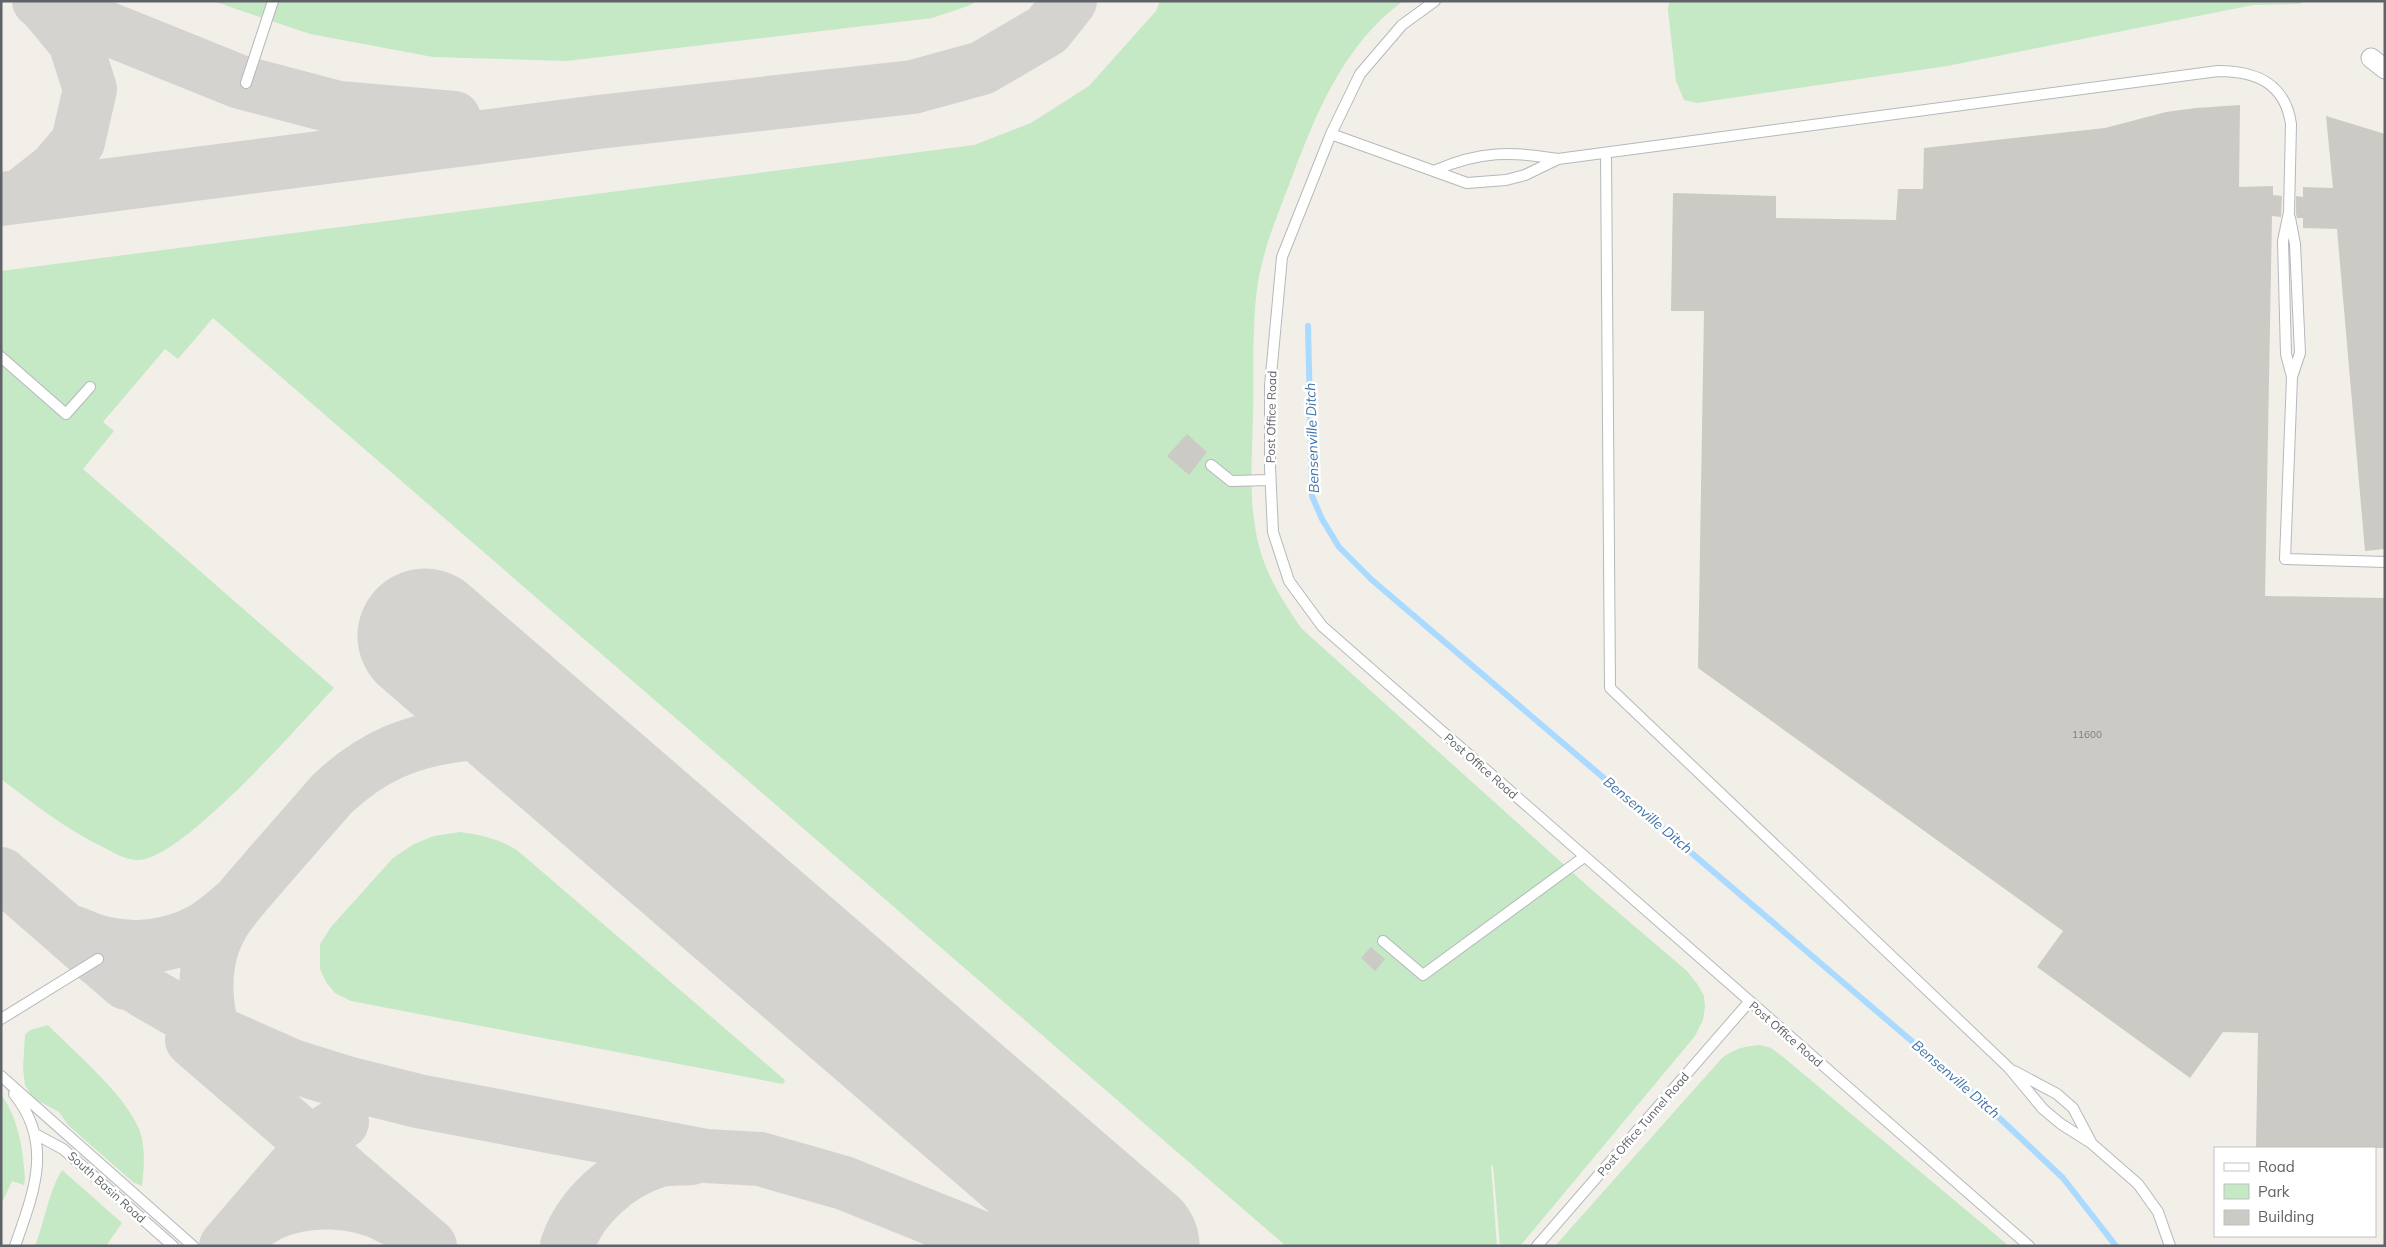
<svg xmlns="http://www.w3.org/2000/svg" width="2386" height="1247" viewBox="0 0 2386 1247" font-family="Mulish,sans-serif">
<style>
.green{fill:#c5e8c5}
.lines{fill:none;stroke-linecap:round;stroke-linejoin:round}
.stream{stroke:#aadaff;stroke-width:6}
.taxiway{stroke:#d4d3d0;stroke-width:54}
.runway{stroke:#d4d3d0;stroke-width:135}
.building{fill:#cccac5}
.service-casing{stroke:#b5b8bc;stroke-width:12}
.minor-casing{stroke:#b5b8bc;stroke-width:21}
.service{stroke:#fff;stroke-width:10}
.minor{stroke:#fff;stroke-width:19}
.labels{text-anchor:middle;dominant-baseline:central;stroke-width:5;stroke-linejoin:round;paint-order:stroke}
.number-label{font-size:10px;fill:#7a7d7f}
.street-label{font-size:12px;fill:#5f6368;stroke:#fff}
.water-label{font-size:14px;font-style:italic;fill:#4174aa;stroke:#fff}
</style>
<rect width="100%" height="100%" fill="#f1efe8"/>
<path class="green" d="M 213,1 L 977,1 L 968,6 L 932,18 L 567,61 L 433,57 L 310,34 Z
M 1160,1 L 1403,1 C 1342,46 1315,116 1289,185 C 1275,221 1260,257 1256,297 C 1252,336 1254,378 1253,418 C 1252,460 1248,504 1259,546 C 1267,577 1284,603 1302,629 L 1592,890 L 1687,971 L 1698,985 L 1704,996 L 1705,1007 L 1703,1020 L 1695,1036 L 1520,1246 L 1500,1246 L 1493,1165 L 1491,1166 L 1497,1246 L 1286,1246 L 213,318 L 178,359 L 165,349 L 103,422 L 114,431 L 83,469 L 334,688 C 301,723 180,862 137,860 C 126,860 114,853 105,848 C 65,829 36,805 1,779 L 1,271 L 974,145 L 1031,123 L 1089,86 L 1156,11 Z
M 1669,1 L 2303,1 L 2300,4 L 2253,5 L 1947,66 L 1697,103 L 1684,100 L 1676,81 L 1668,10 Z
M 460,832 C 482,835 500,839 518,851 L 785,1080 L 783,1084 L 351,1001 L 335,993 L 326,982 L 320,969 L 320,944 L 331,927 L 393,858 L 414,844 L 434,836 Z
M 48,1025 C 77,1055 123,1092 139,1129 C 146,1147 144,1168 142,1186 L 133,1182 L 69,1126 L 59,1112 L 33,1098 L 25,1085 L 23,1068 L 25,1035 L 30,1030 Z
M 1760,1045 L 1771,1048 L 1782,1056 L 2009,1246 L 1555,1246 L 1722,1058 C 1734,1049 1744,1046 1760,1045 Z
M 1,1094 C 19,1120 23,1149 25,1179 L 24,1185 L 12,1181 L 1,1205 Z
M 62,1170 L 122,1223 L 106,1246 L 35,1246 C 45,1221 48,1193 62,1170 Z"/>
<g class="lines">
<path class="stream" d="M 1308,326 L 1312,496 L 1322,519 L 1339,547 L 1372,580 L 1976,1096 L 2063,1178 L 2116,1246"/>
<path class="taxiway" d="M 39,1 L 240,82 L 339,108 L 454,118
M 22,195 L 55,169 L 78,142 L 90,89 L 75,42 L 42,2
M 1,199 L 598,122 L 913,87 L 982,68 L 1047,30 L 1070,1
M 1,874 L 126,983
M 75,933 C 115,953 163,951 202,930 C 214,923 225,913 236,904
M 98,959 L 144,991 L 213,1031 L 292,1066 L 350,1084 L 418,1101 L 706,1156 L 760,1159 L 844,1183 L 1001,1246
M 192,1040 L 430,1246
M 223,1055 C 203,1016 199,962 223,923 C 236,902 254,884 269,866 C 290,842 311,818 332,794 C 372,756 411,740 466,734 C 475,733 487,730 496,731 C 515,733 544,746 562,752
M 245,1231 C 253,1225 261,1218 270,1214 C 308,1197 358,1199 393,1219
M 226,1246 L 313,1145 L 328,1131 L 342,1122
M 567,1246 C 580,1207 618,1173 657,1161 C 667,1158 680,1159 691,1158"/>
<path class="runway" d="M 425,636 L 1132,1246"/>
</g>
<path class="building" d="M 2240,105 L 2239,187 L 2273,186 L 2273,195 L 2282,196 L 2281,217 L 2272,216 L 2265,596 L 2385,598 L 2385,1148 L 2256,1148 L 2258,1033 L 2223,1032 L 2190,1078 L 2037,967 L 2063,931 L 1698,668 L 1704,311 L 1671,311 L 1673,193 L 1776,196 L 1776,218 L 1896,220 L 1898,189 L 1923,189 L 1924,148 L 2105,128 L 2166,112 L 2196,108 Z
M 2326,116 L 2385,134 L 2385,549 L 2365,551 L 2337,229 L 2303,228 L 2303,218 L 2297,218 L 2296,214 L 2296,196 L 2303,197 L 2303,187 L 2333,188 Z
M 1187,434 L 1207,452 L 1189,475 L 1167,456 Z
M 1371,947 L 1385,959 L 1375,971 L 1361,958 Z"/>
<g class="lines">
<defs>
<path id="service" d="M 1435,1 L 1402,25 L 1360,74 L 1331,134 L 1282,257 L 1270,386 L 1270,467 L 1273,532 L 1289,581 L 1322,626 L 2029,1246
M 246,83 L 273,1
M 1331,134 L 1467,183 L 1506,180 L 1525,175 L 1558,159
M 1606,153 L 1610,688 L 2009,1068 L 2043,1109 L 2061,1124 L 2091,1143 L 2138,1184 L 2158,1212 L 2170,1246
M 1436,170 C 1480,151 1511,151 1558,159 L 2218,71 C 2256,71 2285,83 2291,124 L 2289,212 L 2283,241 L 2286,354 L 2292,377
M 2290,218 L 2295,244 L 2300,353 L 2292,377 L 2285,559 L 2385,562
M 1,357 L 66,414 L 90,387
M 1211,465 L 1231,481 L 1270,480
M 1383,941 L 1423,975 L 1584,857
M 1,1019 L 98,959
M 2014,1071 L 2057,1094 L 2073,1108 L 2091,1142
M 1,1076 L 193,1246
M 14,1094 C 54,1143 34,1192 15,1246
M 37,1135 L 63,1149 L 173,1246
M 1537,1246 L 1749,1002"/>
<path id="minor" d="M 2371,58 L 2385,69"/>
</defs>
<use href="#service" class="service-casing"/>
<use href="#minor" class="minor-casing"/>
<use href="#service" class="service"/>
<use href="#minor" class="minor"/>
</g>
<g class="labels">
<g class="number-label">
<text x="2087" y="734">11600</text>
</g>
<g class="street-label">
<text transform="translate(1271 417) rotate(-89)">Post Office Road</text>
<text transform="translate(1481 766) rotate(41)">Post Office Road</text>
<text transform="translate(1786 1034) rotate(41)">Post Office Road</text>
<text transform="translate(1643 1124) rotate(-49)">Post Office Tunnel Road</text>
<text transform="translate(107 1187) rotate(42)">South Basin Road</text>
</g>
<g class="water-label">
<text transform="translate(1312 438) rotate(-92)">Bensenville Ditch</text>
<text transform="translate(1648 815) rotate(40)">Bensenville Ditch</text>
<text transform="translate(1956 1079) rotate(41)">Bensenville Ditch</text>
</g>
</g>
<rect width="2386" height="1247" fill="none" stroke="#5f6368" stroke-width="5"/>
<rect x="2214" y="1147" width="162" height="90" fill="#ffffff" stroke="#bfc1c3"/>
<rect x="2224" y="1163" width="25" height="8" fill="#ffffff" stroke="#bfc1c3"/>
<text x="2258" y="1172" font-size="15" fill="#5f6368">Road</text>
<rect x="2224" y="1184" width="25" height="15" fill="#c5e8c5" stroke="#bfc1c3"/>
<text x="2258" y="1197" font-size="15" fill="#5f6368">Park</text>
<rect x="2224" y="1210" width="25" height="15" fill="#cccac5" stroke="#bfc1c3"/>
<text x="2258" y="1222" font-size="15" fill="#5f6368">Building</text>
</svg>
